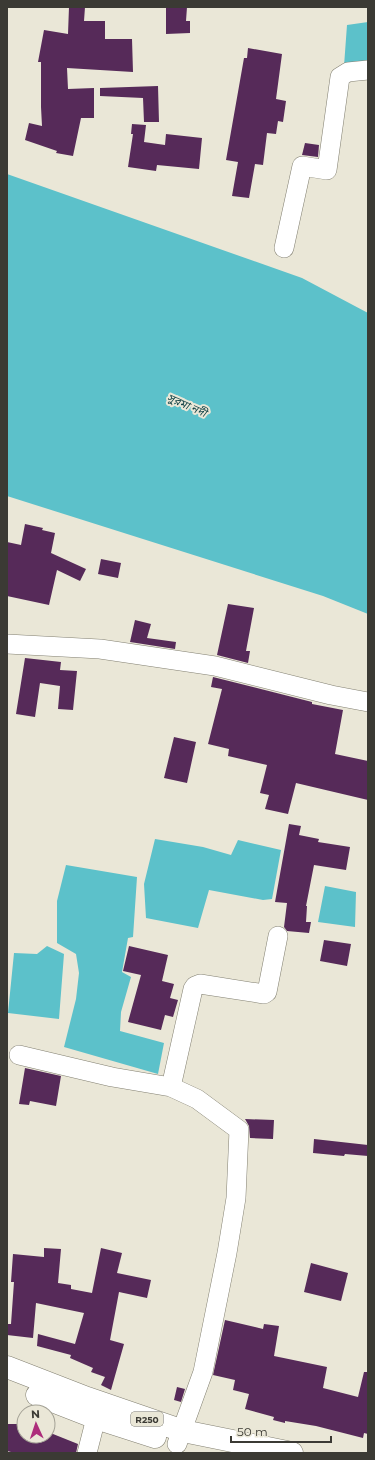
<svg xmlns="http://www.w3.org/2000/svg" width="375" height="1460" viewBox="0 0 375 1460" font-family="Montserrat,'Noto Sans Bengali',sans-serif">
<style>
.water{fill:#5cc1ca}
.building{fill:#562a59}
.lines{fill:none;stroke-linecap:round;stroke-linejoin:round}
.minor-casing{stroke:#838072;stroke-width:20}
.major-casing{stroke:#838072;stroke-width:23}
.minor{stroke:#fff;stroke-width:19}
.major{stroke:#fff;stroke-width:22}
.labels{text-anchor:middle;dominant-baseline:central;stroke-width:4;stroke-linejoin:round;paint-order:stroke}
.shield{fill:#eae7d7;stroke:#706e65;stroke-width:1}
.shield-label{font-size:9px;font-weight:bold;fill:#3b3a34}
.water-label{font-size:11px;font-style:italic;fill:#114145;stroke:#eae7d7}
</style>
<rect width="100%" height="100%" fill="#eae7d7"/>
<path class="water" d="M 368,22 L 368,64 L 344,66 L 347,25 Z
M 7,174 L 302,278 L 368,313 L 368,614 L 323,596 L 7,496 Z
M 155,839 L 203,847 L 231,855 L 238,840 L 281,850 L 272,899 L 263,900 L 209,890 L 198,928 L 146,918 L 144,884 Z
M 66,865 L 137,877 L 133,937 L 128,938 L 122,972 L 131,977 L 121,1012 L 120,1031 L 164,1043 L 158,1074 L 64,1047 L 76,999 L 79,973 L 76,954 L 57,943 L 57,901 Z
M 325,886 L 356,892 L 355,927 L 318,922 Z
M 47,946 L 64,954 L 59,1019 L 8,1013 L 14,953 L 37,954 Z"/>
<path class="building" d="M 69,7 L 85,7 L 84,21 L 105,21 L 105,39 L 132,39 L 133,72 L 67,68 L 68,89 L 94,88 L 94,118 L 81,118 L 73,156 L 56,153 L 57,151 L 25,140 L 29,123 L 42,126 L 41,107 L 41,62 L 38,62 L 44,30 L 68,34 Z
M 166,7 L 187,7 L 186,21 L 190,21 L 190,33 L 166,34 Z
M 248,48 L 282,54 L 276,99 L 286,101 L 283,122 L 278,121 L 276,134 L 267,133 L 263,165 L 255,164 L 249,198 L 232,196 L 238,162 L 226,160 L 244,58 L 247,58 Z
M 158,86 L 159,122 L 144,122 L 143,98 L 100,96 L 100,88 Z
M 132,124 L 146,125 L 144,142 L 165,145 L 166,134 L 202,138 L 199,169 L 157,165 L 156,171 L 128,167 L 133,134 L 131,134 Z
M 305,143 L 319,145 L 318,157 L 302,155 Z
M 25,524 L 43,528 L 42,530 L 55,533 L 51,553 L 86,569 L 80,581 L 57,570 L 49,605 L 7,596 L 7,542 L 21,545 Z
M 101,559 L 121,563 L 118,578 L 98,574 Z
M 228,604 L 254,608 L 246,651 L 250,651 L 248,663 L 217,655 Z
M 135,620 L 151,624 L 147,638 L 176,642 L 175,649 L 130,642 Z
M 25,658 L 61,662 L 60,670 L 77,671 L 73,710 L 58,709 L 60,686 L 40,683 L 35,717 L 16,714 Z
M 213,677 L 312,702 L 312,704 L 343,710 L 335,754 L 368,761 L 368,800 L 296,783 L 288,814 L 265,809 L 269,795 L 260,793 L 267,765 L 228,756 L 229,749 L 208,744 L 222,689 L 211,687 Z
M 174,737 L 196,742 L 187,783 L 164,778 Z
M 289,824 L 301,826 L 299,835 L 319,839 L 318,842 L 350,847 L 346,870 L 314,865 L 306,906 L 307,906 L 306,922 L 311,922 L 309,933 L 287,931 L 284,927 L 287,903 L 275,902 Z
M 324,940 L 351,944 L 347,966 L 320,961 Z
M 129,946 L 168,955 L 162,981 L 174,984 L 170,998 L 178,1000 L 173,1017 L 165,1015 L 161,1030 L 128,1022 L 141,975 L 123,971 Z
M 25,1068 L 61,1076 L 56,1106 L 30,1101 L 29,1105 L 19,1104 Z
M 245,1119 L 274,1120 L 273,1139 L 250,1138 L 249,1126 Z
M 314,1139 L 368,1145 L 368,1156 L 345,1154 L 344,1156 L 313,1153 Z
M 44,1248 L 61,1249 L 58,1283 L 71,1285 L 71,1289 L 92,1293 L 101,1248 L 122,1253 L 117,1273 L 151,1280 L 147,1298 L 119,1292 L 110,1340 L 124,1344 L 111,1390 L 101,1385 L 105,1377 L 91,1372 L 93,1368 L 70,1358 L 71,1355 L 37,1346 L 38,1334 L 75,1344 L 84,1313 L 36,1303 L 33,1338 L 7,1335 L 8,1324 L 11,1324 L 14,1282 L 11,1282 L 13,1254 L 44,1257 Z
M 311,1263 L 348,1273 L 341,1301 L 304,1292 Z
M 225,1320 L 263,1329 L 264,1324 L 279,1326 L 274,1356 L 327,1367 L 323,1388 L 358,1397 L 364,1372 L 368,1372 L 368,1434 L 364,1433 L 363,1438 L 316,1426 L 285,1421 L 285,1423 L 273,1420 L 274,1417 L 245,1409 L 249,1394 L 233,1390 L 235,1380 L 213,1375 Z
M 177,1387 L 185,1389 L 181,1402 L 174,1400 Z
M 7,1424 L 24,1424 L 24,1436 L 48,1436 L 48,1432 L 78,1444 L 76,1453 L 15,1453 L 7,1451 Z"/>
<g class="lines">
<defs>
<path id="minor" d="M 284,248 L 302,166 L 327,170 L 340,77 L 348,72 L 368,70
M 7,644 L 100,649 L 215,666 L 331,695 L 368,702
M 19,1055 L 112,1077 L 171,1087 L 197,1099 L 239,1130 L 236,1198 L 227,1253 L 203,1372 L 177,1444
M 171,1087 L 193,989 L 195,986 L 200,984 L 264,994 L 267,992 L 278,936
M 87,1453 L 96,1418"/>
<path id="major" d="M 7,1367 L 87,1398 L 183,1431 L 292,1453
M 37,1395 L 96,1418 L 155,1437"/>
</defs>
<use href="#minor" class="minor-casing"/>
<use href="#major" class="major-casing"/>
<use href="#minor" class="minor"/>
<use href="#major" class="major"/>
</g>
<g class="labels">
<rect class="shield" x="131" y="1412" width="32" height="14" rx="3"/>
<g class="shield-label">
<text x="147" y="1419">R250</text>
</g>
<g class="water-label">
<text transform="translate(187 405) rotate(24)">সুরমা নদী</text>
</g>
</g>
<rect width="375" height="1460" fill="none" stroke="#3b3a34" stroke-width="16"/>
<g transform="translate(36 1424) rotate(357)"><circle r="19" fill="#eae7d7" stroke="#a4a296"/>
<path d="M0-3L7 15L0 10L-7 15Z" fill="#ad2d7b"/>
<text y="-6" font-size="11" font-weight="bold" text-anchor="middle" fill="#3b3a34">N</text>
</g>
<path d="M231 1436v6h100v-6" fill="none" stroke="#3b3a34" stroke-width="2"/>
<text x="237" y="1436" font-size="12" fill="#3b3a34" stroke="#eae7d7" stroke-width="3" paint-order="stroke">50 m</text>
</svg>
